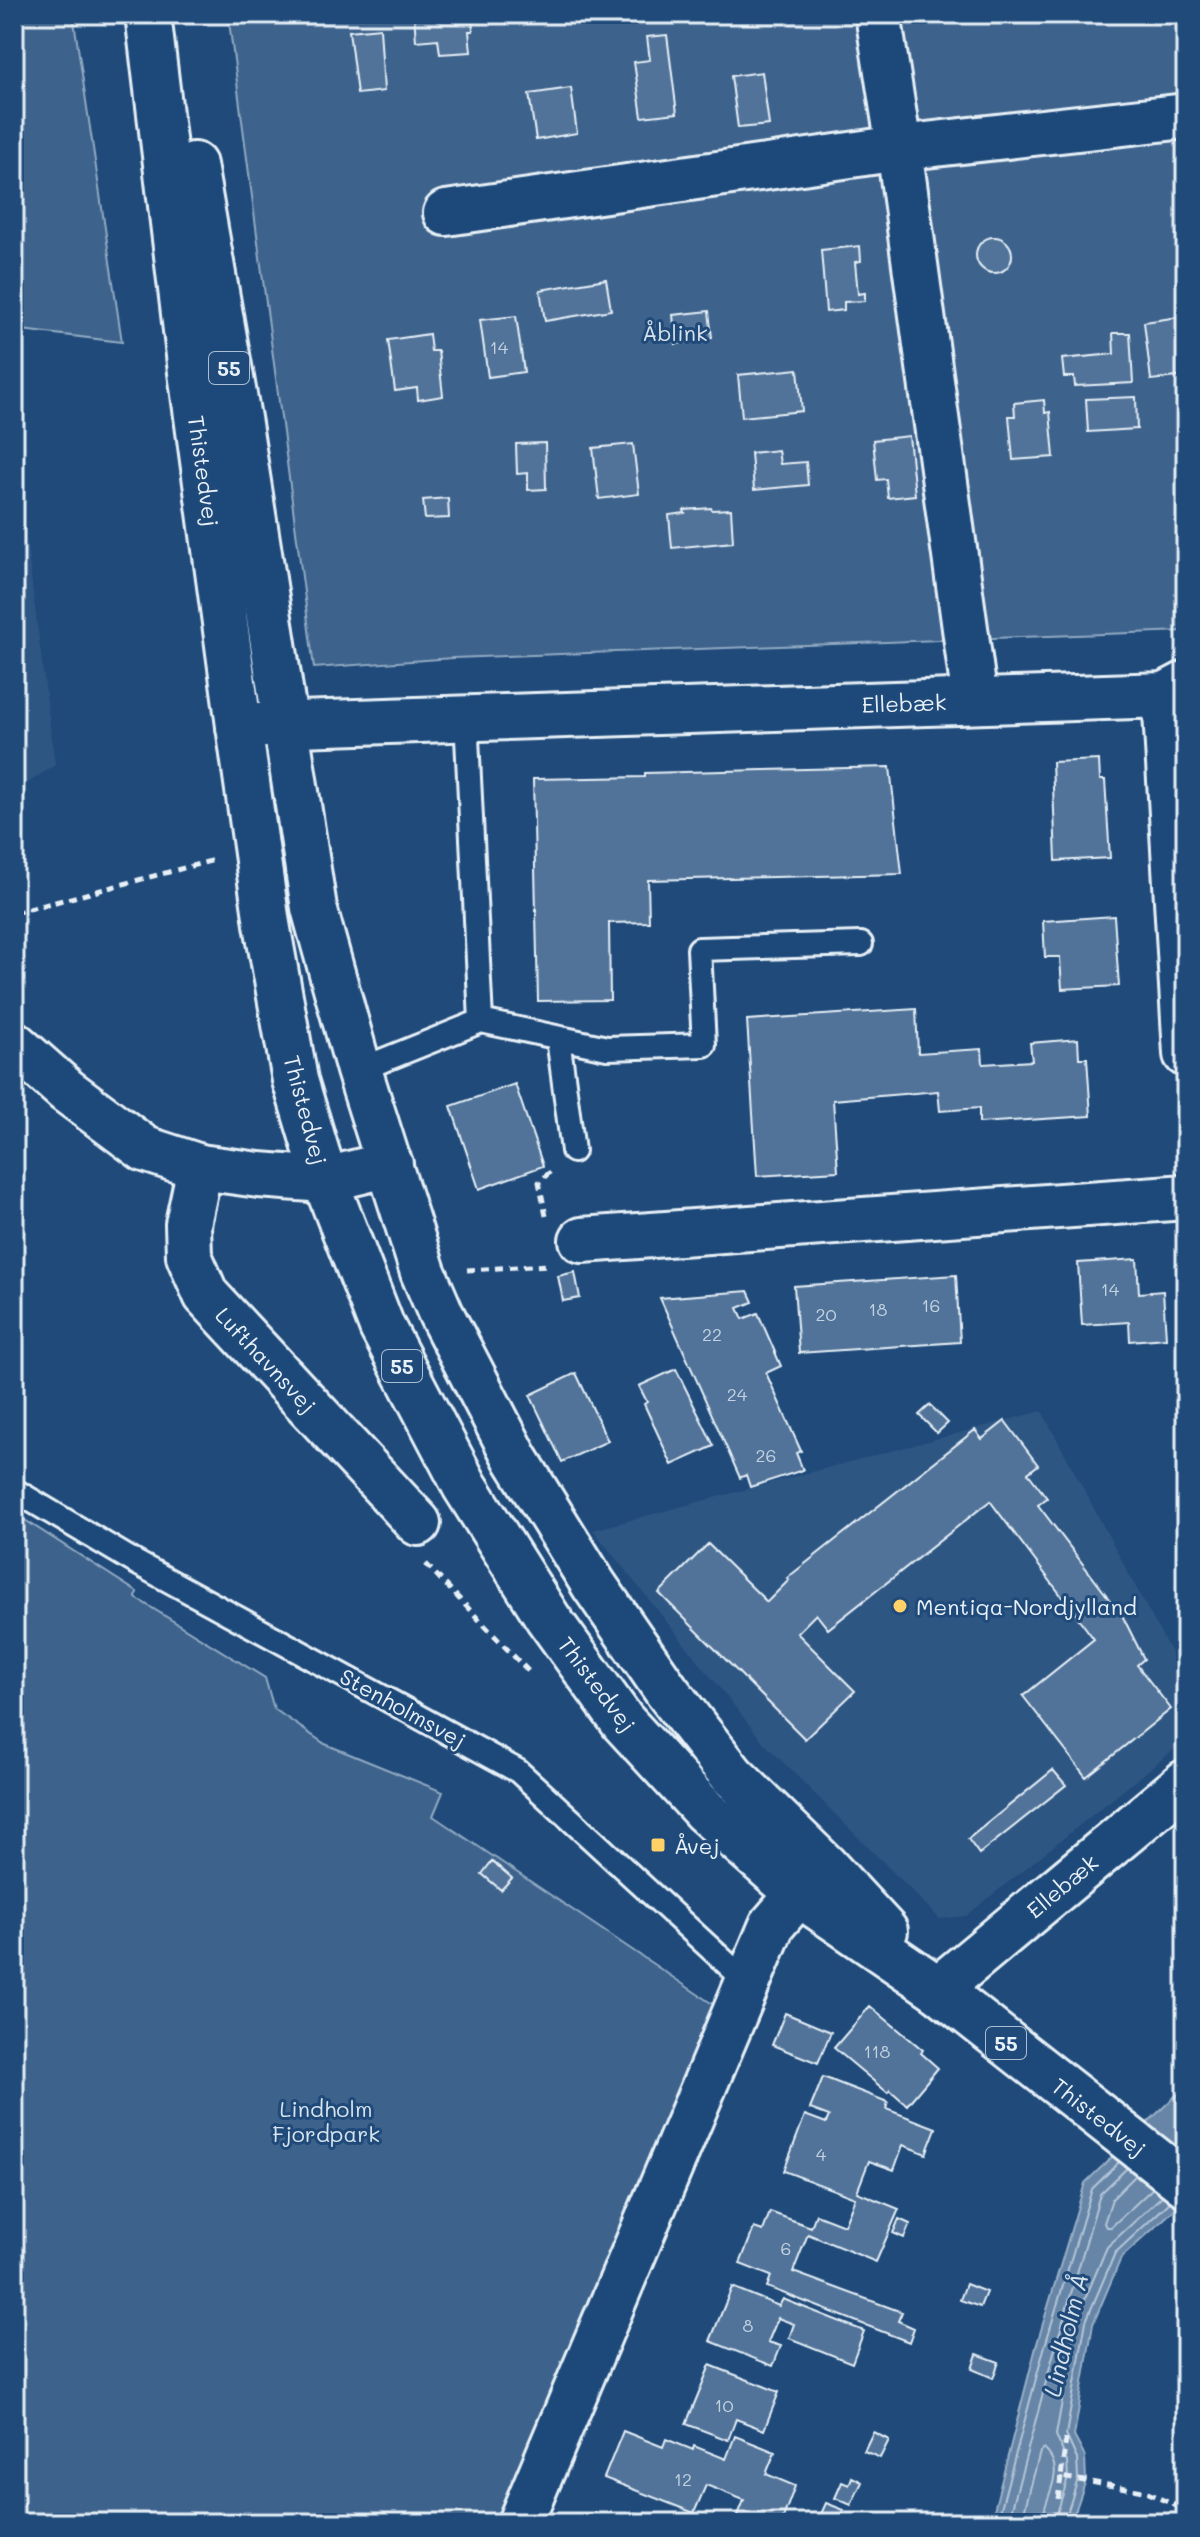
<svg xmlns="http://www.w3.org/2000/svg" width="1200" height="2537" viewBox="0 0 1200 2537" font-family="Mali,sans-serif">
<style>
.built{fill:#2e5683}
.green{fill:#3c628c;stroke:#92aac2;stroke-width:2}
.water{fill:#6685a7;stroke:#9ab0c7;stroke-width:2}
.lines{fill:none;stroke-linecap:round;stroke-linejoin:round}
.shore{stroke:#b4c6d8;stroke-width:2}
.building{fill:#517399;stroke:#e8f1f8;stroke-width:2}
.service-casing{stroke:#e8f1f8;stroke-width:28}
.minor-casing{stroke:#e8f1f8;stroke-width:50}
.tertiary-casing{stroke:#e8f1f8;stroke-width:50}
.primary-casing{stroke:#e8f1f8;stroke-width:50}
.path{stroke:#e8f1f8;stroke-width:5;stroke-dasharray:8 6;stroke-linecap:butt}
.service{stroke:#1f4a7a;stroke-width:22}
.minor{stroke:#1f4a7a;stroke-width:44}
.tertiary{stroke:#1f4a7a;stroke-width:44}
.primary{stroke:#1f4a7a;stroke-width:44}
.poi-dot{fill:#ffd166;stroke:#1f4a7a;stroke-width:3}
.labels{text-anchor:middle;dominant-baseline:central;stroke-width:6;stroke-linejoin:round;paint-order:stroke}
.number-label{font-size:18px;fill:#c2d2e0}
.shield{fill:#1f4a7a;stroke:#acbfd2;stroke-width:2}
.shield-label{font-size:20px;font-weight:bold;fill:#e8f1f8}
.park-label{font-size:22px;fill:#d7e3ed;stroke:#1f4a7a}
.street-label{font-size:22px;fill:#e8f1f8;stroke:#1f4a7a}
.poi-label{font-size:22px;fill:#e8f1f8;stroke:#1f4a7a;text-anchor:start}
.water-label{font-size:24px;font-style:italic;fill:#d4e1ec;stroke:#1f4a7a}
</style>
<rect width="100%" height="100%" fill="#1f4a7a"/>
<filter id="ink" filterUnits="userSpaceOnUse"><feTurbulence type="fractalNoise" baseFrequency=".0125" numOctaves="2"/><feDisplacementMap in="SourceGraphic" scale="16" xChannelSelector="R" yChannelSelector="G"/><feConvolveMatrix kernelMatrix="1 2 1 2 8 2 1 2 1" color-interpolation-filters="sRGB"/></filter>
<g filter="url(#ink)">
<path class="built" d="M 14,443 L 55,765 L 14,792 Z
M 1042,1411 L 1186,1681 L 1186,1740 L 966,1916 L 940,1919 L 764,1743 L 593,1530 Z"/>
<path class="green" d="M 14,14 L 73,14 L 122,342 L 14,329 Z
M 228,14 L 1186,14 L 1186,631 L 453,658 L 314,668 Z
M 14,1513 L 137,1592 L 136,1598 L 265,1678 L 274,1709 L 325,1744 L 443,1792 L 433,1816 L 714,2005 L 496,2523 L 14,2523 Z"/>
<path class="water" d="M 1186,2090 L 1186,2199 L 1121,2258 L 1093,2324 L 1074,2436 L 1085,2457 L 1086,2480 L 1071,2523 L 989,2523 L 994,2510 L 1036,2347 L 1085,2183 L 1174,2097 Z"/>
<g class="lines">
<path class="shore" d="M 1136,2175 L 1112,2199 L 1104,2223 L 1106,2227 L 1111,2227 L 1153,2188
M 997,2523 L 1044,2349 L 1092,2189 L 1119,2162
M 1008,2523 L 1054,2352 L 1100,2194 L 1127,2168
M 1021,2523 L 1040,2452 L 1044,2449 C 1069,2471 1043,2497 1042,2523
M 1054,2523 L 1068,2478 L 1067,2462 L 1056,2435 L 1077,2318 L 1107,2247 L 1162,2196
M 1064,2523 L 1078,2479 L 1077,2459 L 1066,2435 L 1086,2321 L 1115,2253 L 1170,2202"/>
</g>
<path class="building" d="M 414,14 L 472,14 L 473,31 L 469,31 L 471,52 L 440,54 L 438,39 L 416,41 Z
M 380,28 L 384,91 L 357,94 L 349,31 Z
M 667,35 L 677,113 L 642,117 L 634,62 L 650,60 L 647,37 Z
M 762,72 L 769,125 L 738,128 L 731,76 Z
M 571,88 L 577,133 L 536,140 L 529,94 Z
M976 255a18 18 0 1 1 36 0a18 18 0 1 1-36 0Z
M 860,246 L 861,261 L 855,262 L 858,294 L 865,293 L 865,301 L 844,302 L 844,310 L 826,312 L 821,250 Z
M 606,279 L 611,310 L 545,321 L 540,290 Z
M 709,311 L 712,338 L 676,344 L 673,315 Z
M 516,316 L 524,372 L 488,377 L 480,320 Z
M 1186,316 L 1186,376 L 1151,380 L 1144,322 Z
M 1113,333 L 1130,333 L 1133,383 L 1075,386 L 1074,377 L 1064,377 L 1062,359 L 1114,354 Z
M 429,334 L 431,351 L 438,351 L 443,396 L 418,400 L 417,388 L 395,391 L 388,340 Z
M 798,369 L 802,411 L 742,417 L 738,375 Z
M 1136,397 L 1137,429 L 1088,432 L 1086,399 Z
M 1044,400 L 1045,413 L 1050,412 L 1054,457 L 1013,460 L 1009,416 L 1015,416 L 1014,403 Z
M 1182,402 L 1186,402 L 1186,441 Z
M 909,436 L 915,495 L 888,498 L 886,479 L 877,480 L 873,440 Z
M 545,443 L 546,489 L 528,490 L 528,473 L 517,474 L 516,444 Z
M 633,444 L 639,494 L 599,499 L 593,448 Z
M 778,450 L 780,464 L 806,462 L 808,485 L 754,490 L 751,453 Z
M 448,498 L 449,518 L 425,519 L 423,500 Z
M 711,508 L 712,510 L 731,509 L 733,542 L 672,548 L 669,515 L 685,513 L 684,510 Z
M 1099,760 L 1100,780 L 1105,780 L 1110,858 L 1056,861 L 1052,762 Z
M 890,767 L 902,874 L 648,880 L 649,922 L 609,923 L 610,1000 L 538,1001 L 533,779 L 645,777 L 645,773 Z
M 1114,916 L 1119,986 L 1062,989 L 1060,957 L 1045,957 L 1043,921 Z
M 916,1009 L 918,1053 L 982,1049 L 983,1064 L 1032,1061 L 1030,1043 L 1078,1039 L 1079,1058 L 1087,1058 L 1091,1116 L 979,1123 L 979,1108 L 940,1111 L 938,1091 L 833,1100 L 838,1171 L 757,1176 L 747,1020 Z
M 515,1084 L 543,1166 L 479,1189 L 451,1106 Z
M 1186,1257 L 1186,1318 L 1183,1318 L 1179,1258 Z
M 1137,1259 L 1139,1293 L 1163,1291 L 1166,1338 L 1130,1341 L 1129,1322 L 1082,1325 L 1078,1263 Z
M 575,1272 L 580,1298 L 563,1301 L 558,1276 Z
M 956,1275 L 960,1342 L 799,1353 L 794,1286 Z
M 748,1291 L 753,1302 L 738,1308 L 743,1319 L 758,1313 L 781,1366 L 766,1373 L 801,1451 L 796,1453 L 803,1470 L 750,1487 L 746,1475 L 740,1478 L 660,1298 Z
M 676,1369 L 714,1446 L 672,1465 L 644,1404 L 647,1402 L 639,1386 Z
M 576,1373 L 608,1441 L 562,1462 L 530,1395 Z
M 930,1405 L 948,1423 L 937,1433 L 919,1415 Z
M 1180,1418 L 1186,1418 L 1186,1442 L 1182,1442 Z
M 1005,1421 L 1038,1465 L 1028,1473 L 1047,1498 L 1038,1505 L 1123,1617 L 1144,1659 L 1137,1665 L 1171,1709 L 1086,1777 L 1023,1696 L 1094,1639 L 990,1501 L 828,1629 L 816,1614 L 797,1633 L 855,1691 L 805,1739 L 659,1593 L 708,1544 L 767,1602 L 789,1580 L 787,1578 L 975,1430 L 982,1439 Z
M 1053,1770 L 1066,1785 L 979,1854 L 968,1839 Z
M 492,1861 L 512,1878 L 501,1890 L 482,1874 Z
M 870,2006 L 923,2050 L 921,2053 L 938,2068 L 907,2105 L 890,2090 L 888,2093 L 834,2048 Z
M 785,2013 L 831,2032 L 818,2063 L 772,2045 Z
M 823,2077 L 888,2102 L 886,2109 L 936,2128 L 926,2154 L 903,2145 L 894,2170 L 869,2161 L 857,2192 L 899,2209 L 876,2262 L 808,2234 L 793,2272 L 902,2312 L 898,2321 L 914,2328 L 909,2342 L 767,2287 L 771,2276 L 740,2264 L 754,2228 L 763,2231 L 770,2212 L 811,2227 L 816,2214 L 844,2225 L 855,2198 L 784,2171 L 805,2115 L 826,2123 L 829,2116 L 810,2109 Z
M 899,2219 L 910,2224 L 904,2238 L 893,2233 Z
M 966,2284 L 986,2292 L 980,2307 L 960,2300 Z
M 732,2287 L 779,2306 L 783,2299 L 864,2331 L 852,2363 L 789,2338 L 794,2324 L 778,2318 L 768,2342 L 781,2346 L 773,2366 L 710,2341 Z
M 977,2354 L 999,2362 L 993,2378 L 972,2369 Z
M 710,2365 L 779,2392 L 764,2430 L 736,2419 L 728,2440 L 686,2424 Z
M 623,2431 L 663,2447 L 666,2439 L 693,2450 L 694,2446 L 726,2459 L 735,2436 L 775,2452 L 766,2474 L 795,2486 L 781,2523 L 750,2523 L 737,2518 L 744,2500 L 706,2485 L 694,2513 L 604,2478 Z
M 873,2432 L 889,2440 L 880,2458 L 864,2451 Z
M 852,2477 L 862,2482 L 851,2505 L 835,2498 L 842,2482 L 849,2485 Z
M 826,2503 L 844,2510 L 838,2523 L 817,2523 Z
M 635,2513 L 661,2523 L 631,2523 Z"/>
<g class="lines">
<defs>
<path id="service" d="M 481,1021 L 607,1048 L 704,1045 L 699,949 L 861,944
M 558,1038 L 573,1151
M 359,1070 L 481,1021 L 466,717
M 14,1490 L 135,1562 L 518,1771 L 749,1984"/>
<path id="minor" d="M 878,14 L 899,148 L 975,701
M 446,213 L 899,148 L 1186,116
M 1165,695 L 1186,1054
M 239,726 L 1165,695 L 1186,684
M 200,1167 L 188,1224 L 189,1256 L 206,1295 L 418,1523
M 582,1240 L 1186,1197
M 938,1989 L 1186,1782
M 520,2523 L 772,1925 L 822,1867"/>
<path id="tertiary" d="M 14,1044 L 67,1091 L 145,1149 L 200,1167 L 259,1175 L 325,1180 L 390,1164"/>
<path id="primary" d="M 148,14 L 191,372 L 239,726 L 267,924 L 295,1080 L 325,1180 L 382,1327 L 465,1486 L 548,1618 L 623,1722 L 705,1811 L 799,1894 L 938,1989 L 1186,2184
M 194,165 L 239,424 L 314,908 L 359,1070 L 423,1272 L 441,1314 L 516,1459 L 594,1585 L 667,1691 L 732,1775 L 824,1865 L 885,1931"/>
</defs>
<use href="#service" class="service-casing"/>
<use href="#minor" class="minor-casing"/>
<use href="#tertiary" class="tertiary-casing"/>
<use href="#primary" class="primary-casing"/>
<path class="path" d="M 14,913 L 214,860
M 546,1216 L 539,1182 L 550,1172
M 467,1270 L 549,1265
M 426,1564 L 530,1673
M 1066,2439 L 1061,2477 L 1143,2491 L 1186,2510
M 1058,2499 L 1061,2477
M 1071,2523 L 1076,2510"/>
<use href="#service" class="service"/>
<use href="#minor" class="minor"/>
<use href="#tertiary" class="tertiary"/>
<use href="#primary" class="primary"/>
</g>
</g>
<g class="poi-dot">
<circle cx="900" cy="1606" r="8"/>
<rect x="650" y="1837" width="16" height="16" rx="4"/>
</g>
<g class="labels">
<g class="number-label">
<text x="499" y="347">14</text>
<text x="1110" y="1289">14</text>
<text x="931" y="1305">16</text>
<text x="878" y="1309">18</text>
<text x="826" y="1314">20</text>
<text x="712" y="1334">22</text>
<text x="737" y="1394">24</text>
<text x="766" y="1455">26</text>
<text x="877" y="2051">118</text>
<text x="821" y="2154">4</text>
<text x="786" y="2248">6</text>
<text x="748" y="2325">8</text>
<text x="724" y="2405">10</text>
<text x="683" y="2479">12</text>
</g>
<g class="shield">
<rect x="209" y="352" width="40" height="32" rx="6"/>
<rect x="382" y="1350" width="40" height="32" rx="6"/>
<rect x="986" y="2027" width="40" height="32" rx="6"/>
</g>
<g class="shield-label">
<text x="229" y="368">55</text>
<text x="402" y="1366">55</text>
<text x="1006" y="2043">55</text>
</g>
<g class="park-label">
<text x="675" y="332">Åblink</text>
<text x="326" y="2108">Lindholm<tspan x="326" dy="25">Fjordpark</tspan></text>
</g>
<g class="street-label">
<text transform="translate(204 471) rotate(82)">Thistedvej</text>
<text transform="translate(904 703) rotate(-2)">Ellebæk</text>
<text transform="translate(306 1110) rotate(75)">Thistedvej</text>
<text transform="translate(266 1360) rotate(47)">Lufthavnsvej</text>
<text transform="translate(597 1684) rotate(53)">Thistedvej</text>
<text transform="translate(403 1708) rotate(29)">Stenholmsvej</text>
<text transform="translate(1062 1886) rotate(-40)">Ellebæk</text>
<text transform="translate(1099 2117) rotate(38)">Thistedvej</text>
</g>
<g class="poi-label">
<text x="916" y="1606">Mentiqa-Nordjylland</text>
<text x="674" y="1845">Åvej</text>
</g>
<g class="water-label">
<text transform="translate(1065 2335) rotate(-77)">Lindholm Å</text>
</g>
</g>
<rect width="1200" height="2537" fill="none" stroke="#1f4a7a" stroke-width="48"/>
<rect x="24" y="24" width="1152" height="2489" fill="none" stroke="#e8f1f8" stroke-width="3" filter="url(#ink)"/>
</svg>
